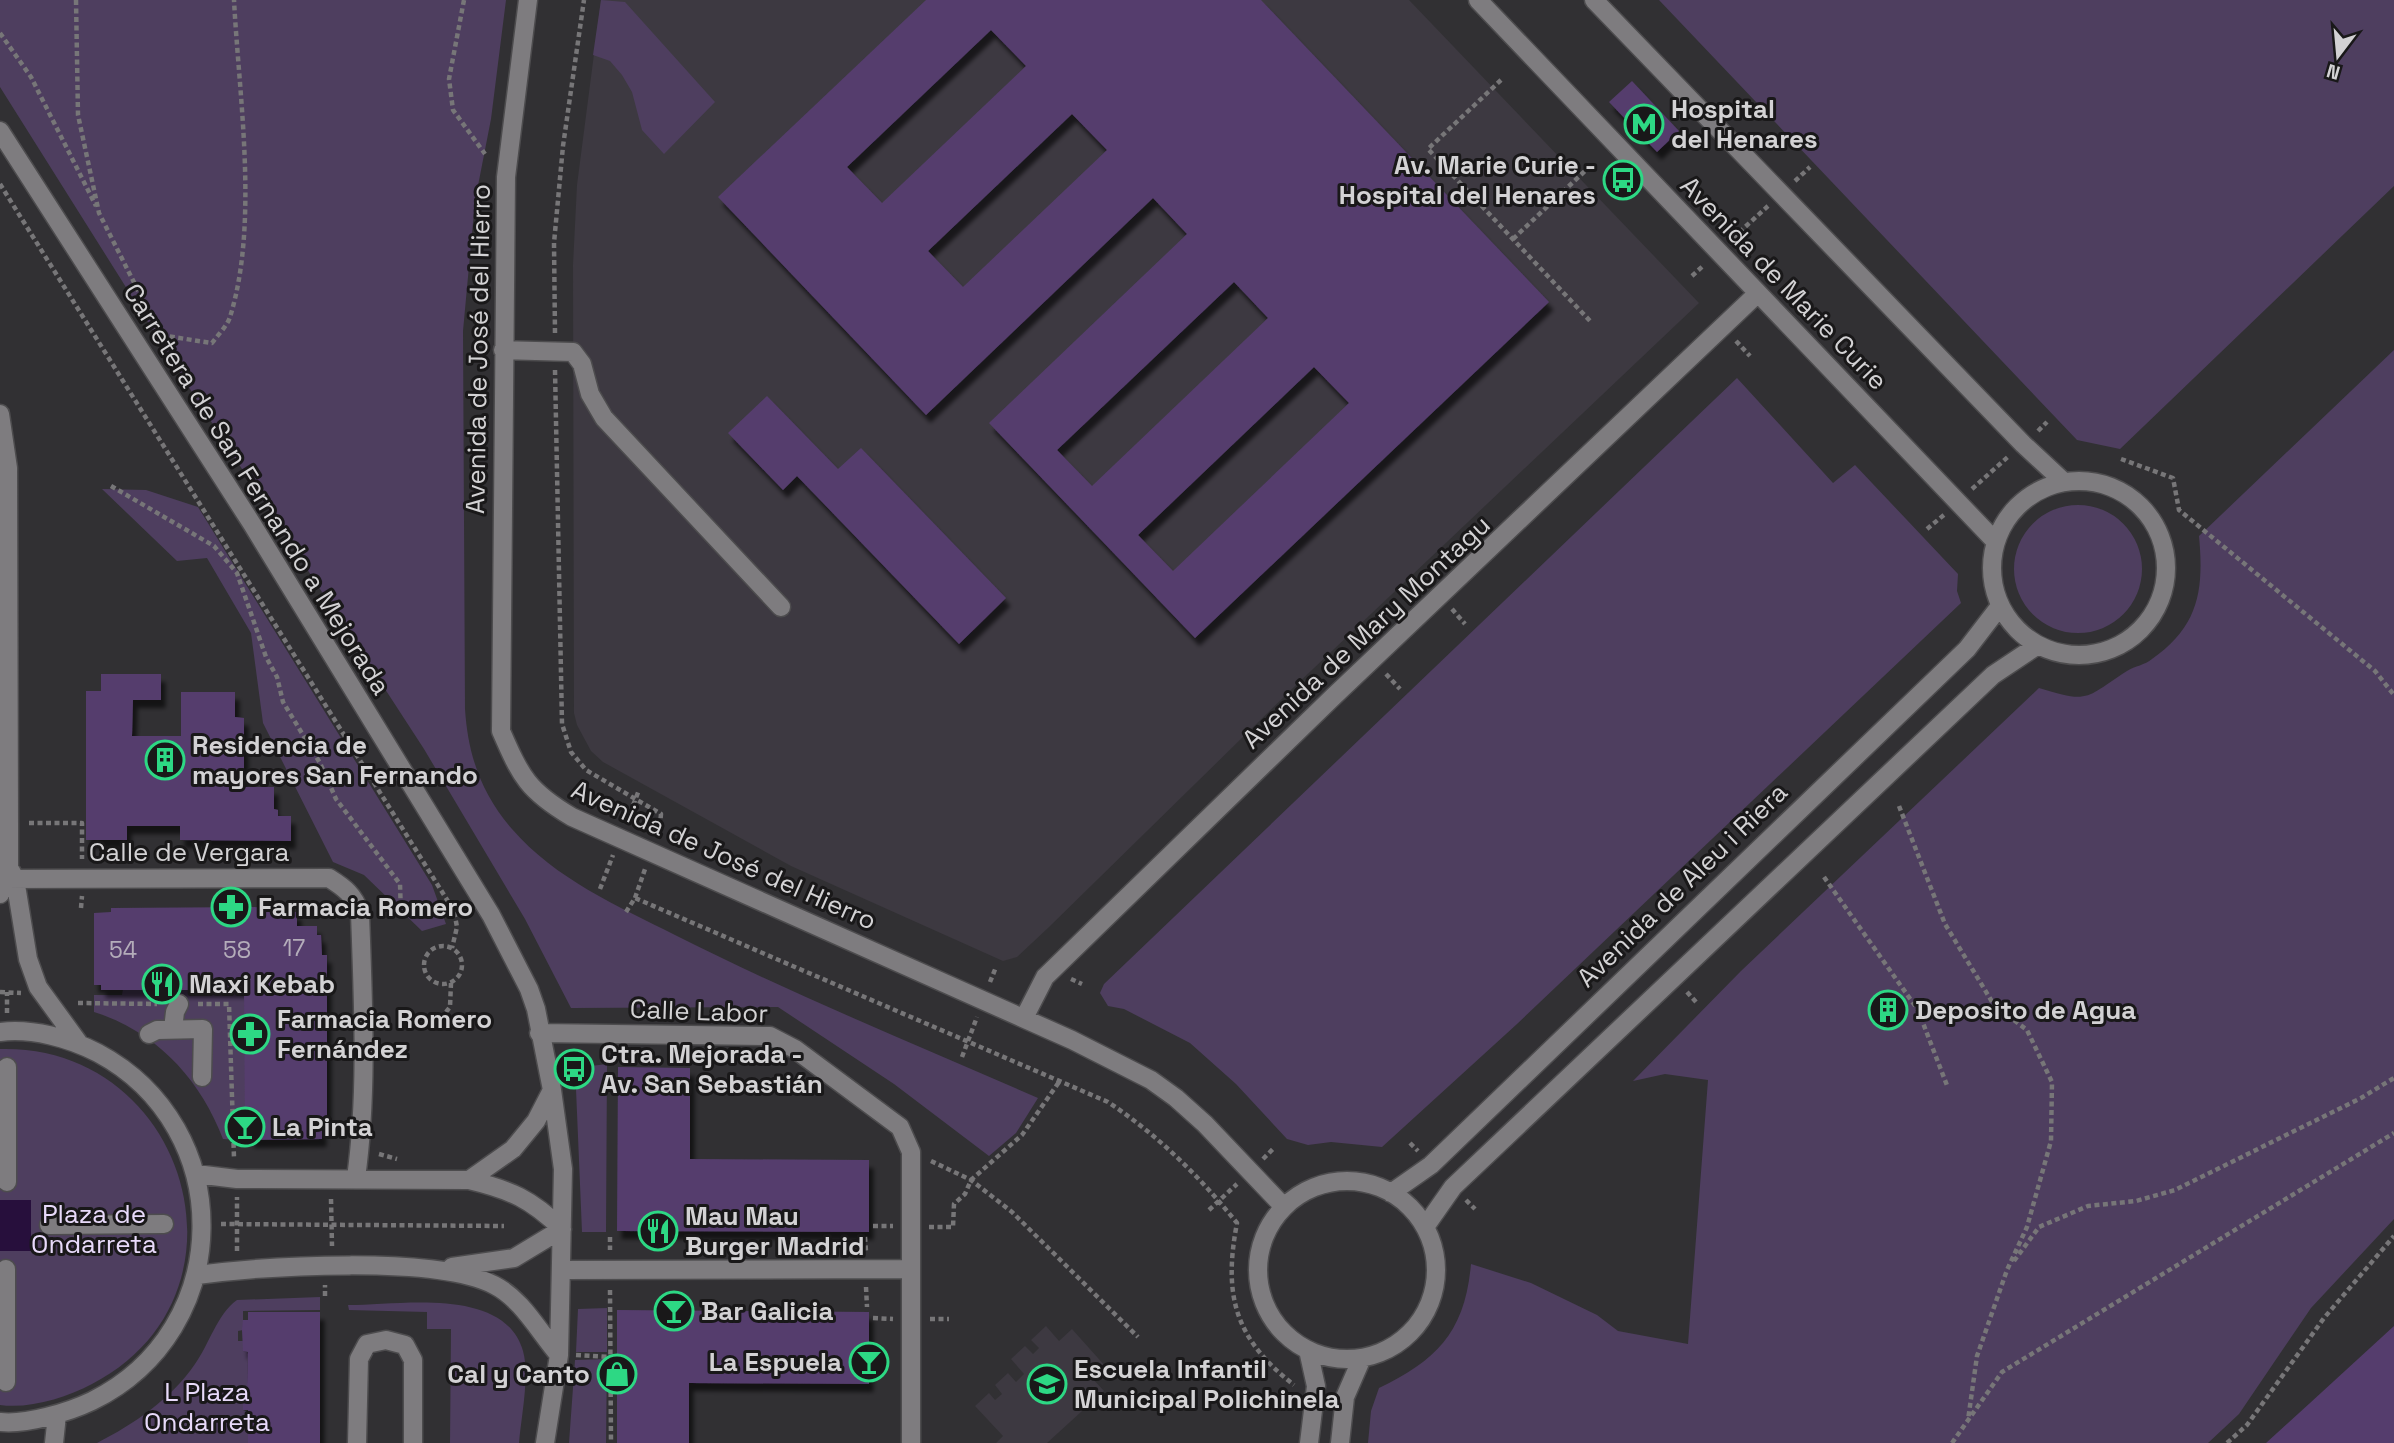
<svg xmlns="http://www.w3.org/2000/svg" width="2394" height="1443" viewBox="0 0 2394 1443" font-family="'Space Grotesk',sans-serif">
<style>
.built{fill:#3d3941}
.green{fill:#4e3e5f}
.water{fill:#270f3c}
.building{fill:#553d6d;fill-rule:evenodd;filter:url(#shadow)}
.lines{fill:none;stroke-linecap:round;stroke-linejoin:round}
.minor-casing{stroke:#4d4c4e;stroke-width:21}
.path{stroke:#777678;stroke-width:4.5;stroke-dasharray:5 3.5;stroke-linecap:butt}
.minor{stroke:#7e7c7f;stroke-width:18}
.labels{text-anchor:middle;dominant-baseline:central;stroke-width:6;stroke-linejoin:round;paint-order:stroke}
.number-label{font-size:23px;fill:#b4adba}
.poi-label{font-size:26px;font-weight:bold;fill:#d3d2d4;stroke:#191819;text-anchor:start}
.street-label{font-size:26px;fill:#d3d2d4;stroke:#191819}
.park-label{font-size:26px;fill:#e8dafa;stroke:#191819}
</style>
<defs>
<filter id="shadow"><feDropShadow dx="4.5" dy="8" stdDeviation="2" flood-color="#0009"/></filter>
</defs>
<rect width="100%" height="100%" fill="#313033"/>
<path class="built" d="M 601,0 L 1409,0 L 1699,303 L 1294,687 L 1048,928 L 1017,957 L 1003,961 L 791,866 L 603,762 L 591,751 L 577,725 L 574,713 L 573,265 L 577,185 Z
M 1046,1326 L 1059,1341 L 1072,1329 L 1106,1367 L 1093,1379 L 1104,1391 L 1047,1443 L 996,1443 L 1003,1436 L 975,1406 L 989,1393 L 995,1400 L 1002,1394 L 995,1385 L 1008,1373 L 1016,1382 L 1024,1374 L 1011,1359 L 1025,1346 L 1033,1354 L 1039,1348 L 1031,1340 Z"/>
<path class="green" d="M 0,0 L 506,0 L 491,119 L 475,201 L 463,331 L 465,709 C 468,755 481,793 512,829 C 555,879 618,906 675,935 C 794,995 917,1045 1038,1098 L 1016,1133 L 989,1156 L 894,1084 L 778,1007 L 571,1008 L 525,919 L 424,749 L 190,389 L 0,87 Z
M 601,0 L 625,2 L 715,102 L 664,154 L 642,130 L 632,92 L 622,75 L 610,61 L 593,55 Z
M 1659,0 L 2394,0 L 2394,186 L 2120,449 L 2077,440 Z
M 2394,350 L 2394,1219 L 2311,1308 L 2239,1414 L 2208,1443 L 1368,1443 L 1371,1411 L 1379,1388 C 1437,1360 1465,1332 1471,1264 L 1531,1283 L 1597,1315 L 1618,1331 L 1688,1344 L 1708,1080 L 1665,1074 L 1633,1081 L 1741,971 L 2039,688 C 2090,704 2085,698 2127,671 C 2135,666 2145,665 2152,659 C 2199,626 2204,590 2199,536 Z
M 1737,378 L 1833,483 L 1855,465 L 1958,574 L 1957,591 L 1961,603 L 1517,1024 L 1382,1147 L 1331,1142 L 1308,1145 L 1287,1139 L 1236,1084 L 1190,1043 L 1124,1009 L 1108,1006 L 1100,993 L 1104,984 Z
M 102,489 L 146,490 L 198,507 L 432,885 L 446,924 L 422,931 L 364,875 L 333,862 L 263,723 L 251,633 L 207,558 L 177,561 Z
M2014 569a64 64 0 1 1 128 0a64 64 0 1 1-128 0Z
M 123,989 L 244,989 L 250,1100 L 245,1100 L 245,1111 L 240,1111 L 239,1140 L 223,1139 C 200,1079 157,1032 94,1012 L 94,995 L 122,995 Z
M 0,1049 C 188,1044 262,1296 92,1384 C 65,1398 30,1409 0,1405 Z
M 607,1064 L 606,1232 L 582,1232 L 576,1089 L 581,1087 L 583,1067 Z
M 320,1297 L 320,1310 L 243,1311 L 243,1330 L 238,1331 L 238,1341 L 243,1341 L 243,1351 L 248,1352 L 247,1387 L 243,1388 L 243,1410 L 248,1412 L 248,1443 L 97,1443 C 134,1424 171,1399 195,1364 C 209,1345 217,1314 237,1300 Z
M 348,1305 C 401,1305 504,1286 523,1351 C 530,1375 521,1418 519,1443 L 450,1443 L 451,1329 L 427,1329 L 427,1312 L 349,1310 Z
M 607,1308 L 607,1352 L 576,1352 L 578,1309 Z
M 607,1359 L 606,1443 L 569,1443 L 575,1360 Z"/>
<path class="water" d="M 0,1200 L 31,1200 L 31,1251 L 0,1251 Z"/>
<path class="building" d="M 926,0 L 1261,0 L 1549,302 L 1195,638 L 989,423 L 1187,234 L 1153,198 L 926,415 L 718,197 ZM 991,30 L 1026,66 L 882,203 L 847,167 ZM 1072,114 L 1107,150 L 963,287 L 928,251 ZM 1234,282 L 1268,318 L 1092,486 L 1057,450 ZM 1314,367 L 1349,403 L 1173,571 L 1138,535 Z
M 1632,81 L 1679,131 L 1657,152 L 1609,102 Z
M 767,396 L 838,469 L 861,448 L 1006,598 L 959,644 L 797,476 L 783,490 L 728,433 Z
M 101,674 L 161,674 L 161,700 L 133,700 L 132,736 L 181,736 L 181,692 L 235,692 L 235,717 L 244,718 L 244,787 L 274,787 L 274,809 L 278,810 L 278,816 L 291,816 L 291,841 L 180,840 L 180,826 L 127,826 L 127,840 L 86,840 L 86,691 L 101,691 Z
M 279,907 L 279,912 L 297,912 L 297,926 L 317,926 L 317,935 L 321,935 L 322,955 L 327,955 L 327,1122 L 322,1122 L 322,1139 L 250,1140 L 249,1132 L 245,1132 L 244,990 L 101,990 L 101,985 L 94,985 L 94,913 L 111,912 L 111,908 Z
M 618,1067 L 690,1068 L 690,1159 L 869,1160 L 869,1232 L 617,1231 Z
M 617,1310 L 869,1312 L 869,1384 L 689,1383 L 689,1443 L 617,1443 Z
M 248,1312 L 320,1312 L 320,1443 L 248,1443 L 248,1410 L 243,1410 L 243,1387 L 247,1387 L 248,1352 L 243,1351 L 242,1330 L 243,1320 L 248,1320 Z
M 2394,1326 L 2394,1443 L 2266,1443 L 2310,1403 Z"/>
<g class="lines">
<defs>
<path id="minor" d="M 528,0 L 506,177 L 501,731 C 521,777 528,791 572,817 L 1072,1040 L 1151,1080 L 1176,1098 L 1205,1124 L 1284,1207
M 1478,0 L 1995,541
M 1594,0 L 2023,444 L 2064,482
M 0,131 L 252,524 L 491,915 L 529,989 L 536,1009 L 552,1090 L 563,1169 L 559,1355 L 545,1443
M 503,350 L 573,352 L 582,364 L 590,394 L 604,418 L 781,607
M 0,414 L 8,468 L 9,823 L 9,868 L 2,879 L 0,894
M1992 568a87 87 0 1 1 174 0a87 87 0 1 1-174 0Z
M 11,871 L 15,879 L 28,959 L 38,987 L 78,1042
M 0,879 L 329,878 C 345,888 354,895 360,913 C 363,1001 368,1091 356,1178
M 1024,1018 L 1045,977 L 1333,697 L 1757,294
M 173,1029 L 175,1012 L 179,1004
M 0,1032 C 32,1028 69,1038 98,1053 C 238,1128 236,1330 92,1401 C 69,1412 26,1425 0,1422
M 539,1033 L 770,1036 L 795,1049 L 900,1127 L 911,1152 L 911,1443
M 149,1034 L 157,1030 L 203,1029 L 202,1077
M 196,1174 L 237,1179 L 469,1180 L 513,1149 L 536,1121 L 552,1090
M1258 1270a89 89 0 1 1 178 0a89 89 0 1 1-178 0Z
M 7,1182 L 7,1067
M 1391,1193 L 1431,1165 L 1967,649 L 2000,606
M 49,1225 L 164,1224
M 1425,1227 L 1453,1187 L 1993,675 L 2038,645
M 452,1267 L 514,1258 L 562,1229 C 531,1199 511,1190 469,1180
M 561,1270 L 911,1269
M 197,1275 C 266,1266 435,1255 494,1285 C 522,1299 539,1332 559,1355
M 1308,1350 L 1316,1386 L 1309,1443
M 6,1382 L 6,1269
M 54,1443 L 57,1415
M 357,1443 L 359,1359 L 367,1344 L 386,1340 L 405,1345 L 413,1360 L 413,1443
M 1340,1443 L 1345,1397 L 1362,1358"/>
</defs>
<use href="#minor" class="minor-casing"/>
<path class="path" d="M 76,0 L 78,115 L 99,213 L 160,334
M 464,0 L 449,79 L 453,110 L 485,154
M 0,33 L 31,77 L 96,206
M 1501,80 L 1428,149 L 1591,322
M 1795,181 L 1810,167
M 0,184 L 454,911 L 457,927 L 452,948
M 1733,238 L 1768,206
M 1513,239 L 1587,169
M 1692,276 L 1704,265
M 555,333 L 554,243 L 563,146 L 584,0
M 153,334 L 212,343 C 218,335 227,326 230,317 C 259,224 239,97 234,0
M 1736,341 L 1750,356
M 555,370 L 562,724 L 571,752 L 586,770 L 661,814 L 659,835
M 2038,431 L 2047,422
M 2121,459 L 2173,478 L 2179,510 L 2375,671 L 2394,695
M 111,486 L 214,546 L 237,573 L 266,657 L 277,677 L 283,702 L 320,763 L 336,799 L 400,884 L 401,914 L 378,914
M 1972,489 L 2010,455
M 1927,529 L 1945,514
M 1452,609 L 1465,624
M 1386,674 L 1400,689
M 1899,806 L 1945,924 L 1994,1005 L 2027,1030 L 2052,1082 L 2051,1141 L 2027,1227 L 2007,1270 L 1977,1356 L 1968,1420
M 627,821 L 639,790
M 29,823 L 82,823 L 82,859
M 1699,866 L 1708,875
M 1824,877 L 1918,1010 L 1948,1088
M 600,889 L 613,855
M 635,898 L 645,869
M 81,908 L 82,896
M 626,912 L 635,898 L 1108,1102 C 1159,1136 1199,1176 1237,1223 C 1223,1296 1235,1339 1294,1385
M 325,913 L 338,913
M 1629,933 L 1637,941
M424 965a19 19 0 1 1 38 0a19 19 0 1 1-38 0Z
M 1071,979 L 1082,984
M 990,982 L 996,967
M 0,992 L 21,993
M 1687,992 L 1696,1002
M 78,1003 L 157,1004
M 198,1004 L 229,1004 L 234,1158
M 446,1012 L 450,1007 L 451,983
M 7,1013 L 7,992
M 962,1057 L 977,1017
M 1410,1143 L 1418,1151
M 379,1154 L 397,1159
M 1263,1159 L 1275,1147
M 931,1161 L 971,1180 L 1012,1212 L 1138,1337
M 331,1199 L 332,1246
M 1466,1200 L 1475,1209
M 1209,1210 L 1237,1184
M 221,1224 L 504,1226
M 873,1226 L 893,1226
M 929,1227 L 953,1227 L 954,1204 L 965,1194 L 971,1180 L 1022,1135 L 1059,1082
M 610,1237 L 610,1250
M 865,1237 L 866,1251
M 237,1251 L 237,1197
M 2014,1261 L 2039,1227 L 2088,1206 L 2136,1201 L 2175,1190 L 2361,1098 L 2394,1078
M 866,1287 L 867,1307
M 610,1290 L 611,1443
M 325,1296 L 325,1285
M 873,1318 L 893,1319
M 930,1319 L 949,1319
M 576,1355 L 610,1357
M 1952,1443 L 2002,1372 L 2394,1133
M 2227,1443 L 2247,1425 L 2324,1318 L 2394,1236"/>
<use href="#minor" class="minor"/>
</g>
<defs>
<symbol id="metro-ring" viewBox="-11 -11 22 22"><circle r="9.5" fill="#191819" stroke="#2dd884" stroke-width="1.5"/><path d="M-5.5 5V-5H-3L0 0L3-5H5.5V5H3V-.5L0 4L-3-.5V5Z" fill="#2dd884"/></symbol>
<symbol id="bus-ring" viewBox="-11 -11 22 22"><circle r="9.5" fill="#191819" stroke="#2dd884" stroke-width="1.5"/><path d="M-5-6H5V4H4V6H2V4H-2V6H-4V4H-5ZM-3.5-4V0h7V-4ZM-3.5 1.2v1.5H-2V1.2ZM2 1.2v1.5H3.5V1.2Z" fill="#2dd884"/></symbol>
<symbol id="building-ring" viewBox="-11 -11 22 22"><circle r="9.5" fill="#191819" stroke="#2dd884" stroke-width="1.5"/><path d="M-4-6H4V6H1V3H-1V6H-4ZM-2.5-4.3h1.7v1.8h-1.7ZM.8-4.3h1.7v1.8H.8ZM-2.5-1h1.7V.8h-1.7ZM.8-1h1.7V.8H.8Z" fill="#2dd884"/></symbol>
<symbol id="pharmacy-ring" viewBox="-11 -11 22 22"><circle r="9.5" fill="#191819" stroke="#2dd884" stroke-width="1.5"/><path d="M-2-6h4v4h4v4h-4v4h-4v-4h-4v-4h4Z" fill="#2dd884"/></symbol>
<symbol id="restaurant-ring" viewBox="-11 -11 22 22"><circle r="9.5" fill="#191819" stroke="#2dd884" stroke-width="1.5"/><path d="M-5-6h1v4h1v-4h1v4h1v-4h1v5L-1.5 .5V6h-2V.5L-5-1ZM5-6V6H3V1.5H1.5Q1.5-4 5-6Z" fill="#2dd884"/></symbol>
<symbol id="bar-ring" viewBox="-11 -11 22 22"><circle r="9.5" fill="#191819" stroke="#2dd884" stroke-width="1.5"/><path d="M-6-5H6L.8 .8V4.5H3.5V6h-7V4.5H-.8V.8Z" fill="#2dd884"/></symbol>
<symbol id="shop-ring" viewBox="-11 -11 22 22"><circle r="9.5" fill="#191819" stroke="#2dd884" stroke-width="1.5"/><path d="M-5-2.5h2.3a2.7 3.5 0 0 1 5.4 0H5L5.5 6h-11ZM-1.5-2.5h3a1.5 2.3 0 0 0-3 0Z" fill="#2dd884"/></symbol>
<symbol id="school-ring" viewBox="-11 -11 22 22"><circle r="9.5" fill="#191819" stroke="#2dd884" stroke-width="1.5"/><path d="M0-5L7-2L0 1L-7-2ZM-4 1L0 2.5L4 1V4Q0 6-4 4Z" fill="#2dd884"/></symbol>
</defs>
<g fill-rule="evenodd">
<use href="#metro-ring" x="1622" y="102" width="44" height="44"/>
<use href="#bus-ring" x="1601" y="158" width="44" height="44"/>
<use href="#building-ring" x="143" y="738" width="44" height="44"/>
<use href="#pharmacy-ring" x="209" y="885" width="44" height="44"/>
<use href="#restaurant-ring" x="140" y="962" width="44" height="44"/>
<use href="#building-ring" x="1866" y="988" width="44" height="44"/>
<use href="#pharmacy-ring" x="228" y="1012" width="44" height="44"/>
<use href="#bus-ring" x="552" y="1047" width="44" height="44"/>
<use href="#bar-ring" x="223" y="1105" width="44" height="44"/>
<use href="#restaurant-ring" x="636" y="1209" width="44" height="44"/>
<use href="#bar-ring" x="652" y="1289" width="44" height="44"/>
<use href="#bar-ring" x="847" y="1340" width="44" height="44"/>
<use href="#shop-ring" x="595" y="1352" width="44" height="44"/>
<use href="#school-ring" x="1025" y="1362" width="44" height="44"/>
</g>
<g class="labels">
<g class="number-label">
<text x="294" y="948">17</text>
<text x="123" y="950">54</text>
<text x="237" y="950">58</text>
</g>
<g class="poi-label">
<text x="1671" y="109">Hospital<tspan x="1671" dy="30">del Henares</tspan></text>
<text x="1596" y="165" text-anchor="end">Av. Marie Curie -<tspan x="1596" dy="30">Hospital del Henares</tspan></text>
<text x="192" y="745">Residencia de<tspan x="192" dy="30">mayores San Fernando</tspan></text>
<text x="258" y="907">Farmacia Romero</text>
<text x="189" y="984">Maxi Kebab</text>
<text x="1915" y="1010">Deposito de Agua</text>
<text x="277" y="1019">Farmacia Romero<tspan x="277" dy="30">Fernández</tspan></text>
<text x="601" y="1054">Ctra. Mejorada -<tspan x="601" dy="30">Av. San Sebastián</tspan></text>
<text x="272" y="1127">La Pinta</text>
<text x="685" y="1216">Mau Mau<tspan x="685" dy="30">Burger Madrid</tspan></text>
<text x="701" y="1311">Bar Galicia</text>
<text x="842" y="1362" text-anchor="end">La Espuela</text>
<text x="1074" y="1369">Escuela Infantil<tspan x="1074" dy="30">Municipal Polichinela</tspan></text>
<text x="590" y="1374" text-anchor="end">Cal y Canto</text>
</g>
<g class="street-label">
<text transform="translate(1784 283) rotate(46)">Avenida de Marie Curie</text>
<text transform="translate(478 349) rotate(-89)">Avenida de José del Hierro</text>
<text transform="translate(257 489) rotate(58)">Carretera de San Fernando a Mejorada</text>
<text transform="translate(1366 632) rotate(-43)">Avenida de Mary Montagu</text>
<text x="189" y="852">Calle de Vergara</text>
<text transform="translate(724 855) rotate(24)">Avenida de José del Hierro</text>
<text transform="translate(1682 885) rotate(-44)">Avenida de Aleu i Riera</text>
<text transform="translate(699 1011) rotate(2)">Calle Labor</text>
</g>
<g class="park-label">
<text x="94" y="1214">Plaza de<tspan x="94" dy="30">Ondarreta</tspan></text>
<text x="207" y="1392">L Plaza<tspan x="207" dy="30">Ondarreta</tspan></text>
</g>
</g>
<g transform="translate(2338 56) rotate(196)" stroke="#191819" stroke-width="5" paint-order="stroke">
<path d="M0-5L12 26L0 18L-12 26Z" fill="#d3d2d4"/>
<text y="-10" font-size="19" font-weight="bold" text-anchor="middle" fill="#d3d2d4">N</text>
</g>
</svg>
